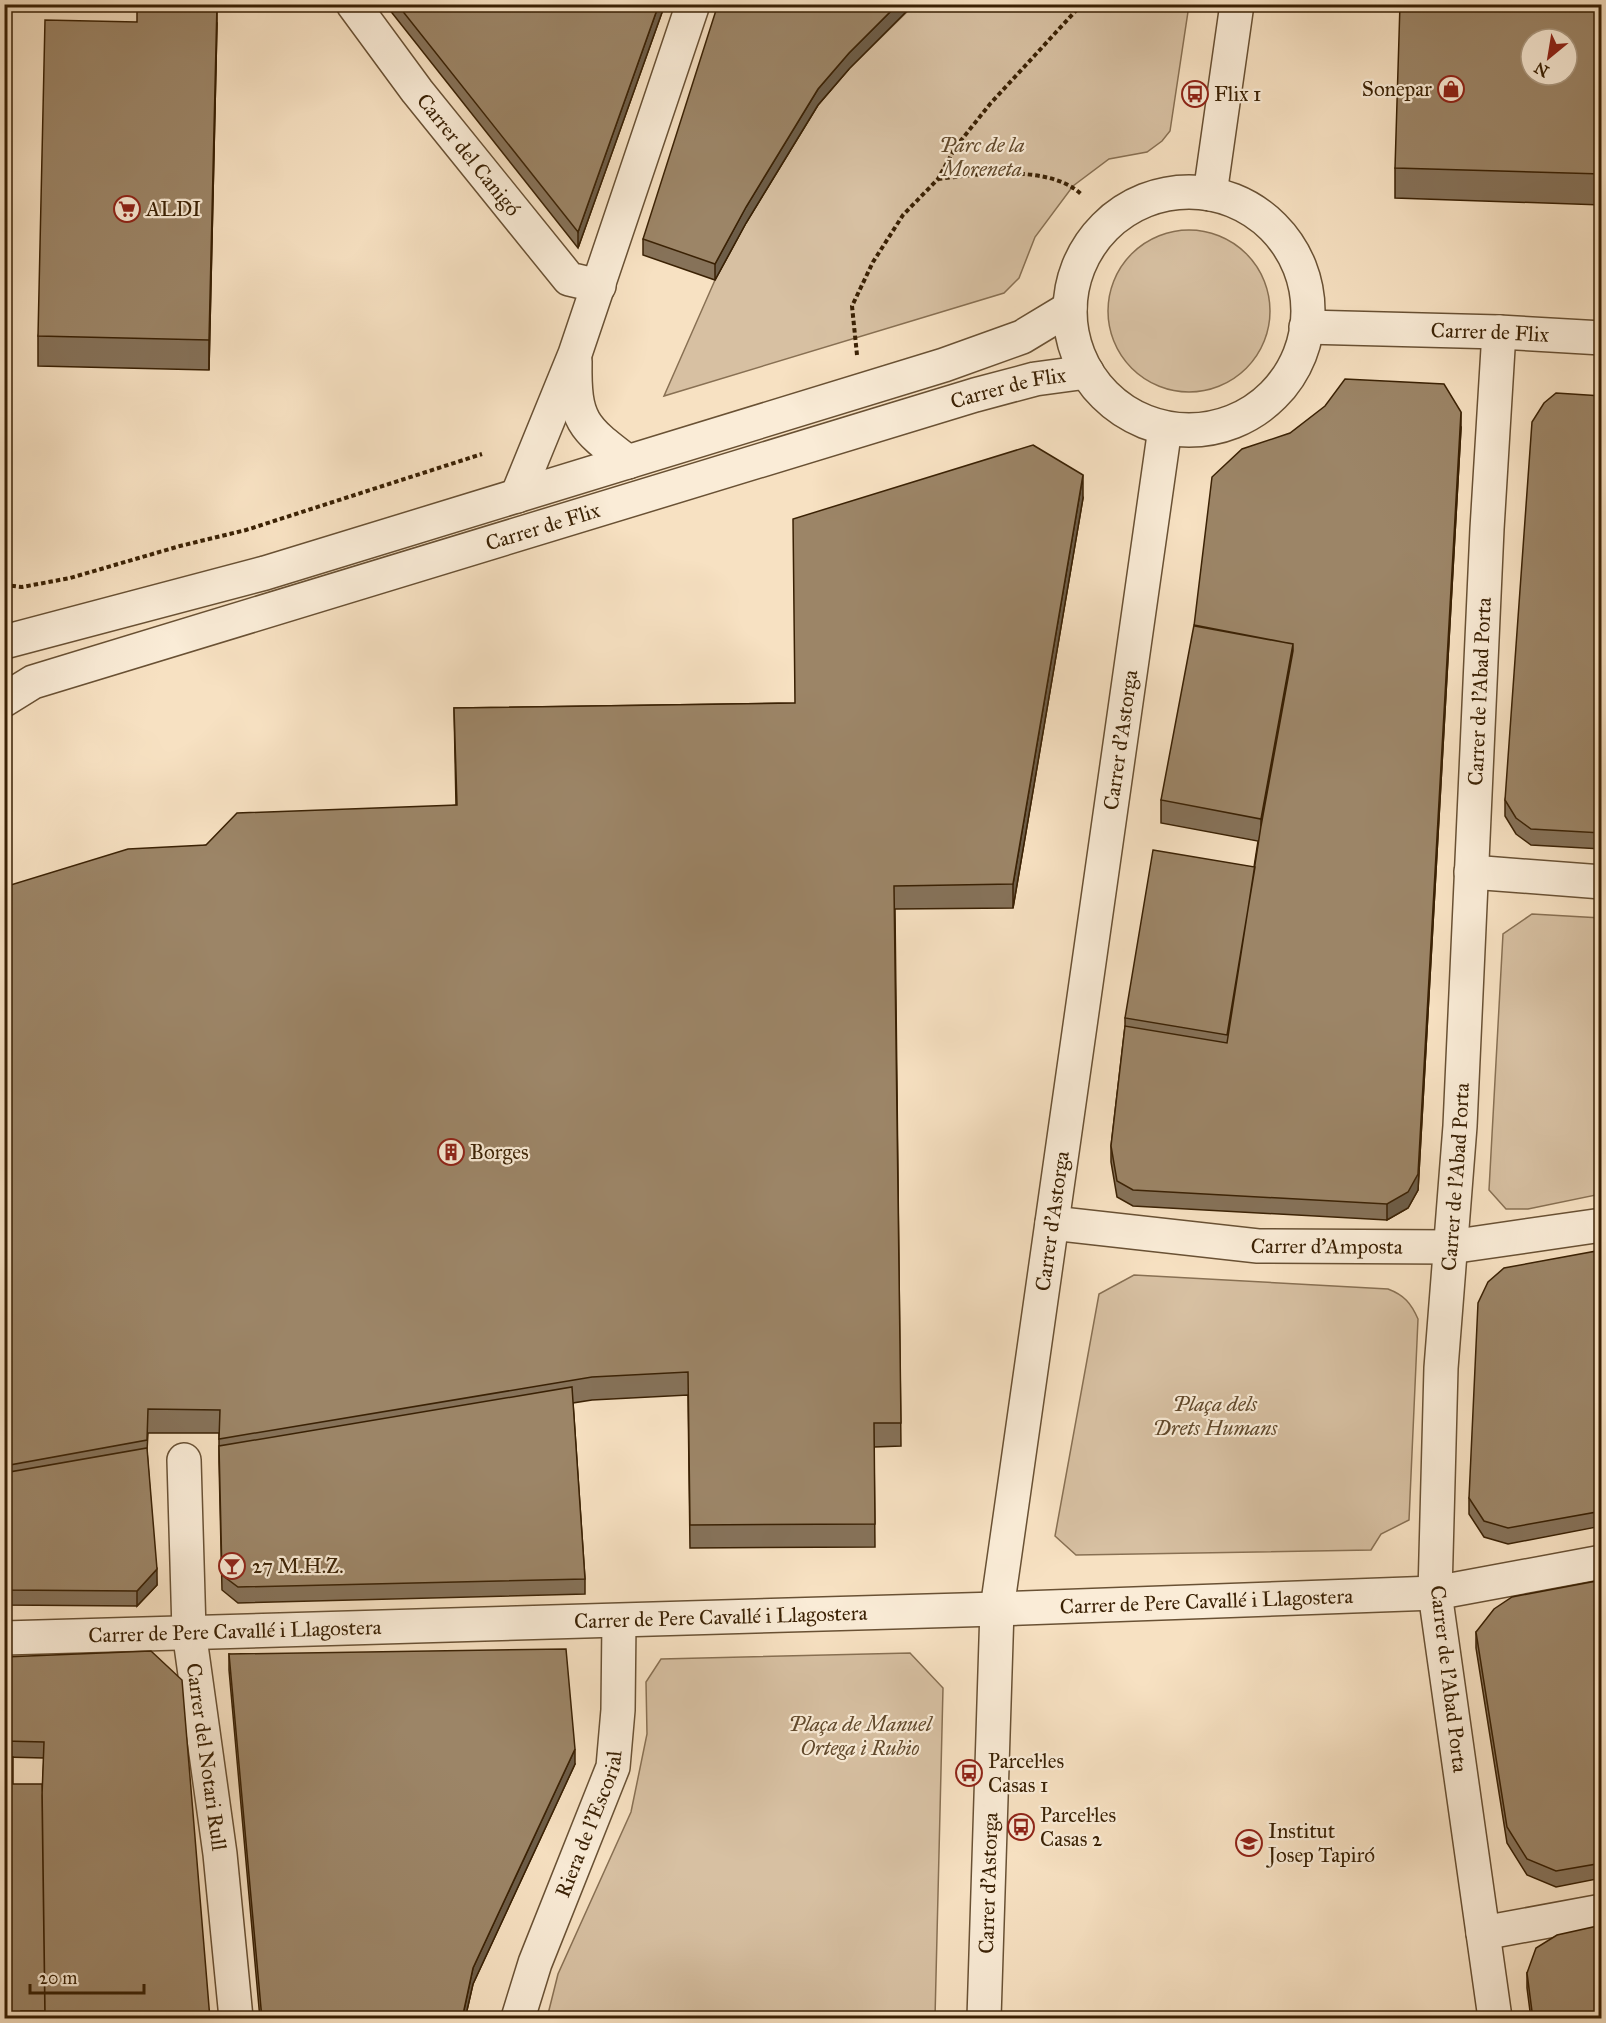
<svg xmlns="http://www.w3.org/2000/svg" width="1606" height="2023" viewBox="0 0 1606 2023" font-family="'IM FELL Great Primer',serif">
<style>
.green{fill:#d7c0a2;stroke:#887053;stroke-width:1.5}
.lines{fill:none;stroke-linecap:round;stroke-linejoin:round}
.minor-casing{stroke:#695134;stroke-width:36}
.path{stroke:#3a2104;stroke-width:4;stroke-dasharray:4.5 3;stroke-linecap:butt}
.minor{stroke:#faecd7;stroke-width:33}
.wall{fill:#867259;stroke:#3a2104;stroke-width:1.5}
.shaded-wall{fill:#6d5d48;stroke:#3a2104;stroke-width:1.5}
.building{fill:#9c8567;stroke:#3a2104;stroke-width:1.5;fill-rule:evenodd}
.labels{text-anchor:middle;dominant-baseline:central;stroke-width:4.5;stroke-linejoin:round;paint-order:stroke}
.poi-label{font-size:21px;fill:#3a2104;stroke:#faecd7;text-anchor:start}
.park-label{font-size:21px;font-style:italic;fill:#61492c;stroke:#faecd7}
.street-label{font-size:21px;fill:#3a2104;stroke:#faecd7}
</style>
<rect width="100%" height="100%" fill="#f7e1c2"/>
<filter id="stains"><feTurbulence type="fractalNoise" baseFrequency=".00333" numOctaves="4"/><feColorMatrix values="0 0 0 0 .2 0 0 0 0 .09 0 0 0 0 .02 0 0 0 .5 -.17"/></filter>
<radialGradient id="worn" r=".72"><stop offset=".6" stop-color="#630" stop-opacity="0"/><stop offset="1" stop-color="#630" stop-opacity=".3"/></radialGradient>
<path class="green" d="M 914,5 L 1189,5 L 1170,131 L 1162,141 L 1147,152 L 1109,159 L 1073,186 L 1035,237 L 1019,278 L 1004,293 L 664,396 L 715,280 L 746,223 L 818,105 L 849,69 Z
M1108 311a81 81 0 1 1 162 0a81 81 0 1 1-162 0Z
M 1532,914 L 1601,918 L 1601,1194 L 1528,1209 L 1506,1209 L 1489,1190 L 1503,934 Z
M 1134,1275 L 1388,1289 C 1404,1295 1411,1303 1418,1319 L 1409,1520 L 1381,1534 L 1371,1550 L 1076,1555 L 1055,1536 L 1099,1294 Z
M 910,1653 L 943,1688 L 935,2018 L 547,2018 L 558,1974 L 631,1812 L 647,1734 L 646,1682 L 661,1659 Z"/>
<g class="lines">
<defs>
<g id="minor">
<path id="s1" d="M 353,4 L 417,91 L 569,279 L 599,286"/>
<circle cx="1189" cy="311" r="119"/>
<path d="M 1210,194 L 1237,4"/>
<path id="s2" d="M 1306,327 L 1499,332 L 1602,338"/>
<path d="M 575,361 C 574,421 582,427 628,462"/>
<path d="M 517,496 L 575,354 L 693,4"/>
<path d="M 4,642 L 265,573 L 944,365 L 1022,337 L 1070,308"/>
<path id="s3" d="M 4,700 L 33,682 L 975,395 L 1035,379 L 1087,372"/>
<path d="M 1471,872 L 1602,882"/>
<path id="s4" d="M 1052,1223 L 1258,1246 L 1450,1247 L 1602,1225"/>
<path id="s5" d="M 184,1460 L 189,1631 L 220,1854 L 236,2018"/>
<path id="s6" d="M 4,1638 L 997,1609 L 1435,1593 L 1602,1562"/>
<path d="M 1483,1933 L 1602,1911"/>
<path id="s7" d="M 518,2018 L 535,1963 L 613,1767 L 618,1710 L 619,1621"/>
<path id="s8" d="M 984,2018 L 997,1609 L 1165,428"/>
<path id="s9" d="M 1495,2018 L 1435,1593 L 1441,1368 L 1460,1126 L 1487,529 L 1499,332"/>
</g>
</defs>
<use href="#minor" class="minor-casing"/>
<path class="path" d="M 938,179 C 978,174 1051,164 1082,195
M 857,355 L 852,306 L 873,262 L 903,215 L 938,179 L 955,148 L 990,104 L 1082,4
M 4,585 L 22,587 L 70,578 L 180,546 L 246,530 L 482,454"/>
<use href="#minor" class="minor"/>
</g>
<path class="wall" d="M 385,4 L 665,4 L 578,248 Z
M 1602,4 L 1602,205 L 1395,198 L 1395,168 Z
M 137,22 L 217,23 L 209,370 L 38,366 L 38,336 Z
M 849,69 L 818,105 L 746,223 L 715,280 L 643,255 L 643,239 Z
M 1602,396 L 1602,849 L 1531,845 L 1516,834 L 1505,816 L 1505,800 Z
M 1461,428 L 1418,1190 L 1408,1208 L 1387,1220 L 1133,1206 L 1117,1197 L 1111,1162 L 1111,1146 L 1125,1026 L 1125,1018 L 1254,867 L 1258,841 L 1161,823 L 1161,800 Z
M 1083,498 L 1013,908 L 895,909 L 901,1446 L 874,1447 L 875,1547 L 690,1548 L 688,1395 L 592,1400 L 573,1403 L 585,1579 L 585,1594 L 238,1603 L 222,1590 L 219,1462 L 219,1433 L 148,1433 L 147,1451 L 157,1585 L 137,1606 L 4,1605 L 4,887 L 206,845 L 456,805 L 454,708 L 795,703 Z
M 1602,1250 L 1602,1526 L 1508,1544 L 1484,1537 L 1469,1514 L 1469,1498 Z
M 1602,1580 L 1602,1878 L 1556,1887 L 1527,1875 L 1507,1843 L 1476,1648 L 1476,1632 Z
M 229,1654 L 575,1764 L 473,1984 L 465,2019 L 260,2019 L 229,1670 Z
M 4,1657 L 210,2019 L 4,2019 L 42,1796 L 44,1758 L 4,1757 Z
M 1527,1973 L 1602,2019 L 1531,2019 L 1527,1988 Z"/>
<path class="shaded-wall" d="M 217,4 L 217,23 L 209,370 L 209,340 Z
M 659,4 L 665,4 L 578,248 L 578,232 Z
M 898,4 L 914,4 L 849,69 L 818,105 L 746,223 L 715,280 L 715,264 L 746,207 L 818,89 L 849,53 Z
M 1461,412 L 1461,428 L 1418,1190 L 1408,1208 L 1387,1220 L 1387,1204 Z
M 1083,475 L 1083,498 L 1013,908 L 1013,884 Z
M 1293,644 L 1293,667 L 1261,842 L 1261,819 Z
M 157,1569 L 157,1585 L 137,1606 L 137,1591 Z
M 575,1749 L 575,1764 L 473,1984 L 465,2019 L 462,2019 L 473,1968 Z"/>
<path class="building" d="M 137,4 L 217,4 L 209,340 L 38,336 L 45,20 L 137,22 Z
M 397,4 L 659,4 L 578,232 Z
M 718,4 L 898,4 L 849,53 L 818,89 L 746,207 L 715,264 L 643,239 Z
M 1400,4 L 1602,4 L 1602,174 L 1395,168 ZM 1531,39 L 1567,39 L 1567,75 L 1531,75 Z
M 1345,379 L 1444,384 L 1461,412 L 1418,1174 L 1408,1192 L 1387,1204 L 1133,1190 L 1117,1181 L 1111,1146 L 1125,1026 L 1227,1043 L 1261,826 L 1293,651 L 1293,644 L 1194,626 L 1212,477 L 1242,449 L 1290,433 L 1325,406 Z
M 1556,393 L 1602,396 L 1602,833 L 1531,829 L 1516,818 L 1505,800 L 1532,422 L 1544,403 Z
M 1033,445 L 1083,475 L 1013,884 L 894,886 L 901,1423 L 874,1423 L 875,1524 L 690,1525 L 688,1372 L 592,1377 L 219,1439 L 220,1410 L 148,1409 L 147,1440 L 4,1466 L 4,887 L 128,849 L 206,845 L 237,813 L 457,805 L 454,708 L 795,703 L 793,519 Z
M 1194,625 L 1293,644 L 1261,819 L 1161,800 Z
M 1153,850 L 1255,867 L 1227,1035 L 1125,1018 Z
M 1602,1250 L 1602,1511 L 1508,1528 L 1484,1521 L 1469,1498 L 1478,1303 L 1488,1282 L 1504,1268 Z
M 572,1387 L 585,1579 L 238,1587 L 222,1575 L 219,1446 Z
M 147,1448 L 157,1569 L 137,1591 L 4,1590 L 4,1473 Z
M 1602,1580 L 1602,1863 L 1556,1871 L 1527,1859 L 1507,1827 L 1476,1632 L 1494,1609 L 1512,1597 Z
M 566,1649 L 575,1749 L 473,1968 L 462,2019 L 262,2019 L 229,1654 Z
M 151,1651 L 182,1680 L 210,2019 L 45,2019 L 42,1796 L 44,1742 L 4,1741 L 4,1657 Z
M 4,1757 L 13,1757 L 13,1784 L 42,1784 L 45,2011 L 21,2011 L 21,2019 L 4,2019 Z
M 1602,1925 L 1602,2019 L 1533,2019 L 1527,1973 L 1536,1948 L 1557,1935 Z"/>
<defs>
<symbol id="shop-ring" viewBox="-11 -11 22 22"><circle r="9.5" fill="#faecd7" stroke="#8f2418" stroke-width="1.5"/><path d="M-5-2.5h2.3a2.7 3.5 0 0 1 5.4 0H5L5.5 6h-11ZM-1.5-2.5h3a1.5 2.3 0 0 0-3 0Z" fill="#8f2418"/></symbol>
<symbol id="bus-ring" viewBox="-11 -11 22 22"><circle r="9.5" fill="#faecd7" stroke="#8f2418" stroke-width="1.5"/><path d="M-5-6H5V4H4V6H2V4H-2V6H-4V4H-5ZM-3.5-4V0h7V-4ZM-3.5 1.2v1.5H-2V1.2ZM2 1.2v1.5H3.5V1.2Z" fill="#8f2418"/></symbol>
<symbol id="supermarket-ring" viewBox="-11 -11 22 22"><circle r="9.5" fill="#faecd7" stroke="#8f2418" stroke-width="1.5"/><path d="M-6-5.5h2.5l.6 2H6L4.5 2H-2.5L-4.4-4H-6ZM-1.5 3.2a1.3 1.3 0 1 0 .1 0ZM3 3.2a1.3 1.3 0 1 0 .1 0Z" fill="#8f2418"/></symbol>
<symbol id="building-ring" viewBox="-11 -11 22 22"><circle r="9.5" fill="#faecd7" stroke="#8f2418" stroke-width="1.5"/><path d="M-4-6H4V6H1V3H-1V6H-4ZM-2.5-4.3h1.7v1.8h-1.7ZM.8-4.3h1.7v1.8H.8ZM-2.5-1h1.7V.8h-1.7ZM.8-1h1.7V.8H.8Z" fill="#8f2418"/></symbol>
<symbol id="bar-ring" viewBox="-11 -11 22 22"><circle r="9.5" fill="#faecd7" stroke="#8f2418" stroke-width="1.5"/><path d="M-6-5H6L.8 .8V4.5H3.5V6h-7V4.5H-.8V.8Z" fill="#8f2418"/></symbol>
<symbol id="school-ring" viewBox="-11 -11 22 22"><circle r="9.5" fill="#faecd7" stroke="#8f2418" stroke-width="1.5"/><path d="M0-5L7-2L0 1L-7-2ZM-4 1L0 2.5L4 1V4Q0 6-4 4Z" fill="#8f2418"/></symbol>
</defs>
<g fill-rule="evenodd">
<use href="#shop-ring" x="1436" y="74" width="30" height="30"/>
<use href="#bus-ring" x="1180" y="79" width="30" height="30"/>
<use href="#supermarket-ring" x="112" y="194" width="30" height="30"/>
<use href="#building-ring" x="436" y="1137" width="30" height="30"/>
<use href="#bar-ring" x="217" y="1551" width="30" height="30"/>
<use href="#bus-ring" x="954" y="1758" width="30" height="30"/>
<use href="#bus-ring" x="1006" y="1812" width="30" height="30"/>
<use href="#school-ring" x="1234" y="1828" width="30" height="30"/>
</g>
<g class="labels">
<g class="poi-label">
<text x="1432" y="89" text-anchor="end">Sonepar</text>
<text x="1214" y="94">Flix 1</text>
<text x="146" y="209">ALDI</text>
<text x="470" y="1152">Borges</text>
<text x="252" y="1566">27 M.H.Z.</text>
<text x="988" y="1761">Parcel·les<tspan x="988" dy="24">Casas 1</tspan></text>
<text x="1040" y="1815">Parcel·les<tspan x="1040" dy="24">Casas 2</tspan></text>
<text x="1268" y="1831">Institut<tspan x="1268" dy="24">Josep Tapiró</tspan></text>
</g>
<g class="park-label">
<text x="982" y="145">Parc de la<tspan x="982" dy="24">Moreneta</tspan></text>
<text x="1215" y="1404">Plaça dels<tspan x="1215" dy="24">Drets Humans</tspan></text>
<text x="860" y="1724">Plaça de Manuel<tspan x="860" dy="24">Ortega i Rubio</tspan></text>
</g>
<g class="street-label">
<text stroke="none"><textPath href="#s1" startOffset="190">Carrer del Canigó</textPath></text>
<text stroke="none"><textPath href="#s2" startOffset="184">Carrer de Flix</textPath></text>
<text stroke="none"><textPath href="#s3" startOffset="1053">Carrer de Flix</textPath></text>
<text stroke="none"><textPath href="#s3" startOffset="567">Carrer de Flix</textPath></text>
<text stroke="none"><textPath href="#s9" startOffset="1332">Carrer de l'Abad Porta</textPath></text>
<text stroke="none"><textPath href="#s8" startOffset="1287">Carrer d'Astorga</textPath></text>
<text stroke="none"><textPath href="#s9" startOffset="846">Carrer de l'Abad Porta</textPath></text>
<text stroke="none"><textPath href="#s8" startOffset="801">Carrer d'Astorga</textPath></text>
<text stroke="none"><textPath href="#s4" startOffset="276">Carrer d'Amposta</textPath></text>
<text stroke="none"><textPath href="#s6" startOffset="1203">Carrer de Pere Cavallé i Llagostera</textPath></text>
<text stroke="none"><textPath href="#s6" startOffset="717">Carrer de Pere Cavallé i Llagostera</textPath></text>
<text stroke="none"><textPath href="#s6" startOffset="231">Carrer de Pere Cavallé i Llagostera</textPath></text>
<text transform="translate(1449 1679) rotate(83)">Carrer de l'Abad Porta</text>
<text stroke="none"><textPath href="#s5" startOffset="298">Carrer del Notari Rull</textPath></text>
<text stroke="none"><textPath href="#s7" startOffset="207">Riera de l'Escorial</textPath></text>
<text stroke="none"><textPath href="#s8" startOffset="135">Carrer d'Astorga</textPath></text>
</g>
</g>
<rect width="1606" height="2023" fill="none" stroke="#f7e1c2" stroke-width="24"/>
<rect x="6" y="6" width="1594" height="2011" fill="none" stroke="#3a2104" stroke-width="3"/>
<rect x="12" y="12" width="1582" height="1999" fill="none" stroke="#3a2104" stroke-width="1.5"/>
<g transform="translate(1549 57) rotate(210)"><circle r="28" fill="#faecd7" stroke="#ad9b83" stroke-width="1.5"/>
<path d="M0-4.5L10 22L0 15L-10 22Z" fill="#8f2418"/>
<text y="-9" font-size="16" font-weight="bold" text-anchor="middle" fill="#3a2104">N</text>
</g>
<path d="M30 1984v9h114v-9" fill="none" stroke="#3a2104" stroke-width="3"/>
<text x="39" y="1984" font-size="18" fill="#3a2104" stroke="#faecd7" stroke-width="4.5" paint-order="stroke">20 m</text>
<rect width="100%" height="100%" filter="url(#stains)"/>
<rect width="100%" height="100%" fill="url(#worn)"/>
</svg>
